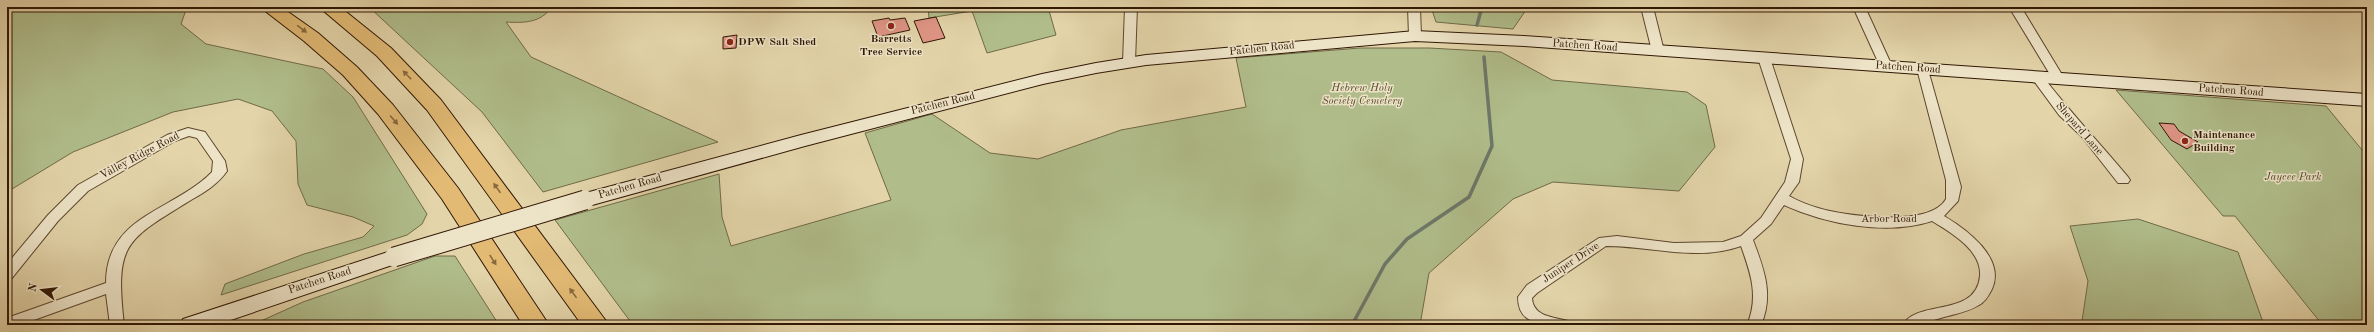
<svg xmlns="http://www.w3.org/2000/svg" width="2374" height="332" viewBox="0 0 2374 332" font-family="'Old Standard TT',serif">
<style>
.green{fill:#b0bd8b;stroke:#706a48}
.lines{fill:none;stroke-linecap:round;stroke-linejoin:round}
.stream{stroke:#6d7869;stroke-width:3.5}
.building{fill:#df9585;stroke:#301704}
.street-casing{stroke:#5d462d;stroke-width:2}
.secondary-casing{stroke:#301704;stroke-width:2}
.highway-casing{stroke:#301704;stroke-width:2}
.street{fill:#ede3c7;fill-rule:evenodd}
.secondary{fill:#ede3c7;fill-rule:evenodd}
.highway{fill:#e2ba74;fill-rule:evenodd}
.secondary-bridge-casing{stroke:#301704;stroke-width:21;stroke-linecap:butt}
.secondary-bridge{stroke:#ede3c7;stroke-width:19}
.oneway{fill:#89683c}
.poi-dot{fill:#8f2418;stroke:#ede3c7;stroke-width:1.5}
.labels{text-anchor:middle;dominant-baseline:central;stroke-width:3;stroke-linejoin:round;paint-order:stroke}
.poi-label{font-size:11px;font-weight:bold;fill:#301704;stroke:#ede3c7;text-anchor:start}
.street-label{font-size:11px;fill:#301704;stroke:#ede3c7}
.park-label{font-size:11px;font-style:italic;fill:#56492c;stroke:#ede3c7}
</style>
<rect width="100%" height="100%" fill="#e3d4a9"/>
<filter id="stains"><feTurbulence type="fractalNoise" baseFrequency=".005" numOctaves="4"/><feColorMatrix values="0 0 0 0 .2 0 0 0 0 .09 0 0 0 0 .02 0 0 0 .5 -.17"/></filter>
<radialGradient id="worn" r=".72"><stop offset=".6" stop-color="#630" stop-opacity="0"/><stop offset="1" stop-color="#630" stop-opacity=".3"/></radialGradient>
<path class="green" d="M 7,7 L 187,7 L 181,24 L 206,44 L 323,69 L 353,97 L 427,214 L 422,224 L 407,235 L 221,295 L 225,284 L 304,254 L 363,237 L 374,226 L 353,217 L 307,205 L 298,184 L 296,141 L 272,111 L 238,99 L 173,112 L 73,152 L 7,192 Z
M 369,7 L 552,7 C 540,23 525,23 506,22 L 531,57 L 718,142 L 543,192 L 482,112 Z
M 928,7 L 1048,7 L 1056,35 L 987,53 L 972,11 L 929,18 Z
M 1431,7 L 1528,7 L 1513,29 L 1436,22 Z
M 1360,48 L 1429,48 L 1501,52 L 1552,80 L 1687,92 L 1706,105 L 1715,147 L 1679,191 L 1553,182 L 1513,199 L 1429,273 L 1420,325 L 633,325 L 555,220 L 719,174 L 722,217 L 731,246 L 891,200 L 865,133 L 932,114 L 990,153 L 1038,159 L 1121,130 L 1246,107 L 1236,58 Z
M 2116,90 L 2326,106 L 2367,156 L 2367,325 L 2320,322 L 2235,216 L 2223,216 Z
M 2138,219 L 2238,252 L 2264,325 L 2077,325 L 2082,321 L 2088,281 L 2070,226 Z
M 435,256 L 455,256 L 499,325 L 252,325 L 303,302 Z"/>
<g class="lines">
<path class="stream" d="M 1477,25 L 1482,7
M 1352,325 L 1385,264 L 1407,239 L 1469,197 L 1492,146 L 1484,57"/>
</g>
<path class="building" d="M 936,17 L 945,38 L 923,43 L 914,21 Z
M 889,18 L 890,20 L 905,18 L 910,30 L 878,37 L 872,21 Z
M 737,35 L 736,48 L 723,49 L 723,37 Z
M 2159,123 L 2174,124 L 2179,131 L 2198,142 L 2187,149 L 2171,140 Z"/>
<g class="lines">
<defs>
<path id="street" d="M 1125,7 L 1137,7 L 1135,62 L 1129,66 L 1123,62 Z
M 1408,7 L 1420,7 L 1421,36 L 1419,38 L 1411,38 L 1409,36 Z
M 1641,7 L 1653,7 L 1664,51 L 1662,53 L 1658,55 L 1652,51 Z
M 1853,7 L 1865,7 L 1892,66 L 1890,69 L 1886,70 L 1880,66 Z
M 2009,7 L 2021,7 L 2064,78 L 2062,81 L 2054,81 Z
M 1764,54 L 1770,58 L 1803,159 L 1799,182 L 1789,196 C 1798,201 1808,205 1818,208 C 1845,216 1930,228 1946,199 L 1946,180 L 1917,69 L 1923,65 L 1927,66 L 1961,187 L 1958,201 L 1944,216 C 1966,229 2006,258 1992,289 C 1989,295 1985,302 1979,305 C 1968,312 1955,314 1944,317 C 1927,322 1921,325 1903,325 C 1917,299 1976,318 1980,276 C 1982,250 1950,232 1932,221 C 1886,236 1826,224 1784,205 L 1771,224 L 1753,240 C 1764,269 1774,295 1761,325 L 1747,325 C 1759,297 1751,274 1741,246 C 1697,262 1651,246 1606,246 L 1537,293 L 1532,298 C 1533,317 1554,317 1568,321 L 1570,325 C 1548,325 1518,328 1518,297 L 1527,285 L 1599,238 L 1617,236 L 1674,243 L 1723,242 L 1741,236 L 1761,218 L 1785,182 L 1791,159 L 1758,58 Z
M 2037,73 L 2041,74 C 2068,110 2099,142 2128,177 L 2130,180 L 2128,183 L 2118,183 L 2082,137 L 2059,115 L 2031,77 Z
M 188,128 L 205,132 L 225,161 L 227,171 C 218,184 205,192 191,200 C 124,241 115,244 124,325 L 110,325 L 106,294 L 20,325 L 7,325 L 7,318 L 106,283 C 106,215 174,211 212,172 L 213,161 L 197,138 L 189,136 L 175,141 L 88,191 L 58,221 L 12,278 L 7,279 L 7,264 L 48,215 L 78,185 L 167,135 Z"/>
<path id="secondary" d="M 1415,31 L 1524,36 L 2367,94 L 2367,106 L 1524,46 L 1415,41 L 1146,65 L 1096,73 L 1043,84 L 805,146 L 585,207 L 578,205 L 575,200 L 578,195 L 801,135 L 1042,74 L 1096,63 L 1146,55 Z
M 394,250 L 401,252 L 404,257 L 401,262 L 216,325 L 180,325 L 183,319 Z"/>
<path id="highway" d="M 260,7 L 281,7 L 318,33 L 357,67 L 393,105 L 458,188 L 549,325 L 523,325 L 442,199 L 378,114 L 343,75 L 304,41 Z
M 319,7 L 340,7 L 391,48 L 441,100 L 609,325 L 582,325 L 427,110 L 377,56 Z"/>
</defs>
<use href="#street" class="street-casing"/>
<use href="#secondary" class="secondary-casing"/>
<use href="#highway" class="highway-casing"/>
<use href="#street" class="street"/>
<use href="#secondary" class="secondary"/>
<use href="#highway" class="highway"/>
<defs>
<path id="secondary-bridge" d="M 394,257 L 585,200"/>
</defs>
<use href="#secondary-bridge" class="secondary-bridge-casing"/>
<use href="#secondary-bridge" class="secondary-bridge"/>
</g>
<defs><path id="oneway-solid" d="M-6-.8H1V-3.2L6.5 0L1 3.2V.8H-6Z"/></defs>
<g class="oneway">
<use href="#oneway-solid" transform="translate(302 29) rotate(36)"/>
<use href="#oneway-solid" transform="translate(407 75) rotate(-134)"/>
<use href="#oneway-solid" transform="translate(394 120) rotate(49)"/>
<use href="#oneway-solid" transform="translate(497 188) rotate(-126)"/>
<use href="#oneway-solid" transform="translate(493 260) rotate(57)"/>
<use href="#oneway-solid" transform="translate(573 293) rotate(-126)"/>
</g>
<g class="poi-dot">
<circle cx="891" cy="26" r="4"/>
<circle cx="730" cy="42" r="4"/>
<circle cx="2185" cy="141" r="4"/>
</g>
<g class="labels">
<g class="poi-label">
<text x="891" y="39" text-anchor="middle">Barretts<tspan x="891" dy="13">Tree Service</tspan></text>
<text x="738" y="42">DPW Salt Shed</text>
<text x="2193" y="135">Maintenance<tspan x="2193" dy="13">Building</tspan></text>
</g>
<g class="street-label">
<text transform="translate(1585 46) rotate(4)">Patchen Road</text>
<text transform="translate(1262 49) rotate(-6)">Patchen Road</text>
<text transform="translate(1908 68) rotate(4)">Patchen Road</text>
<text transform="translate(2231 91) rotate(4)">Patchen Road</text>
<text transform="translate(943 104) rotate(-14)">Patchen Road</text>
<text transform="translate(2079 129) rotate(49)">Shepard Lane</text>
<text transform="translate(140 156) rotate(-28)">Valley Ridge Road</text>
<text transform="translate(630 187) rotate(-16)">Patchen Road</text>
<text x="1889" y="219">Arbor Road</text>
<text transform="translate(1571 263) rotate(-33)">Juniper Drive</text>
<text transform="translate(320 281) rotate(-18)">Patchen Road</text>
</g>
<g class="park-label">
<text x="1362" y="88">Hebrew Holy<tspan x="1362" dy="13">Society Cemetery</tspan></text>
<text x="2293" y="177">Jaycee Park</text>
</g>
</g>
<rect width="2374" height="332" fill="none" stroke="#e3d4a9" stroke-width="24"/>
<rect x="8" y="8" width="2358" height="316" fill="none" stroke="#301704" stroke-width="2"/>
<rect x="12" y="12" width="2350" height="308" fill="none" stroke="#301704"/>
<g transform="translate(42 290) rotate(285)" stroke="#ede3c7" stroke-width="3" paint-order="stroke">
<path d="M0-3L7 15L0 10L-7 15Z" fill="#301704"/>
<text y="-6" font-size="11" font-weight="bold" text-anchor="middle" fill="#301704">N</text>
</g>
<rect width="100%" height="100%" filter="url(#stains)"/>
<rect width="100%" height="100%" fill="url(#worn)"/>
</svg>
